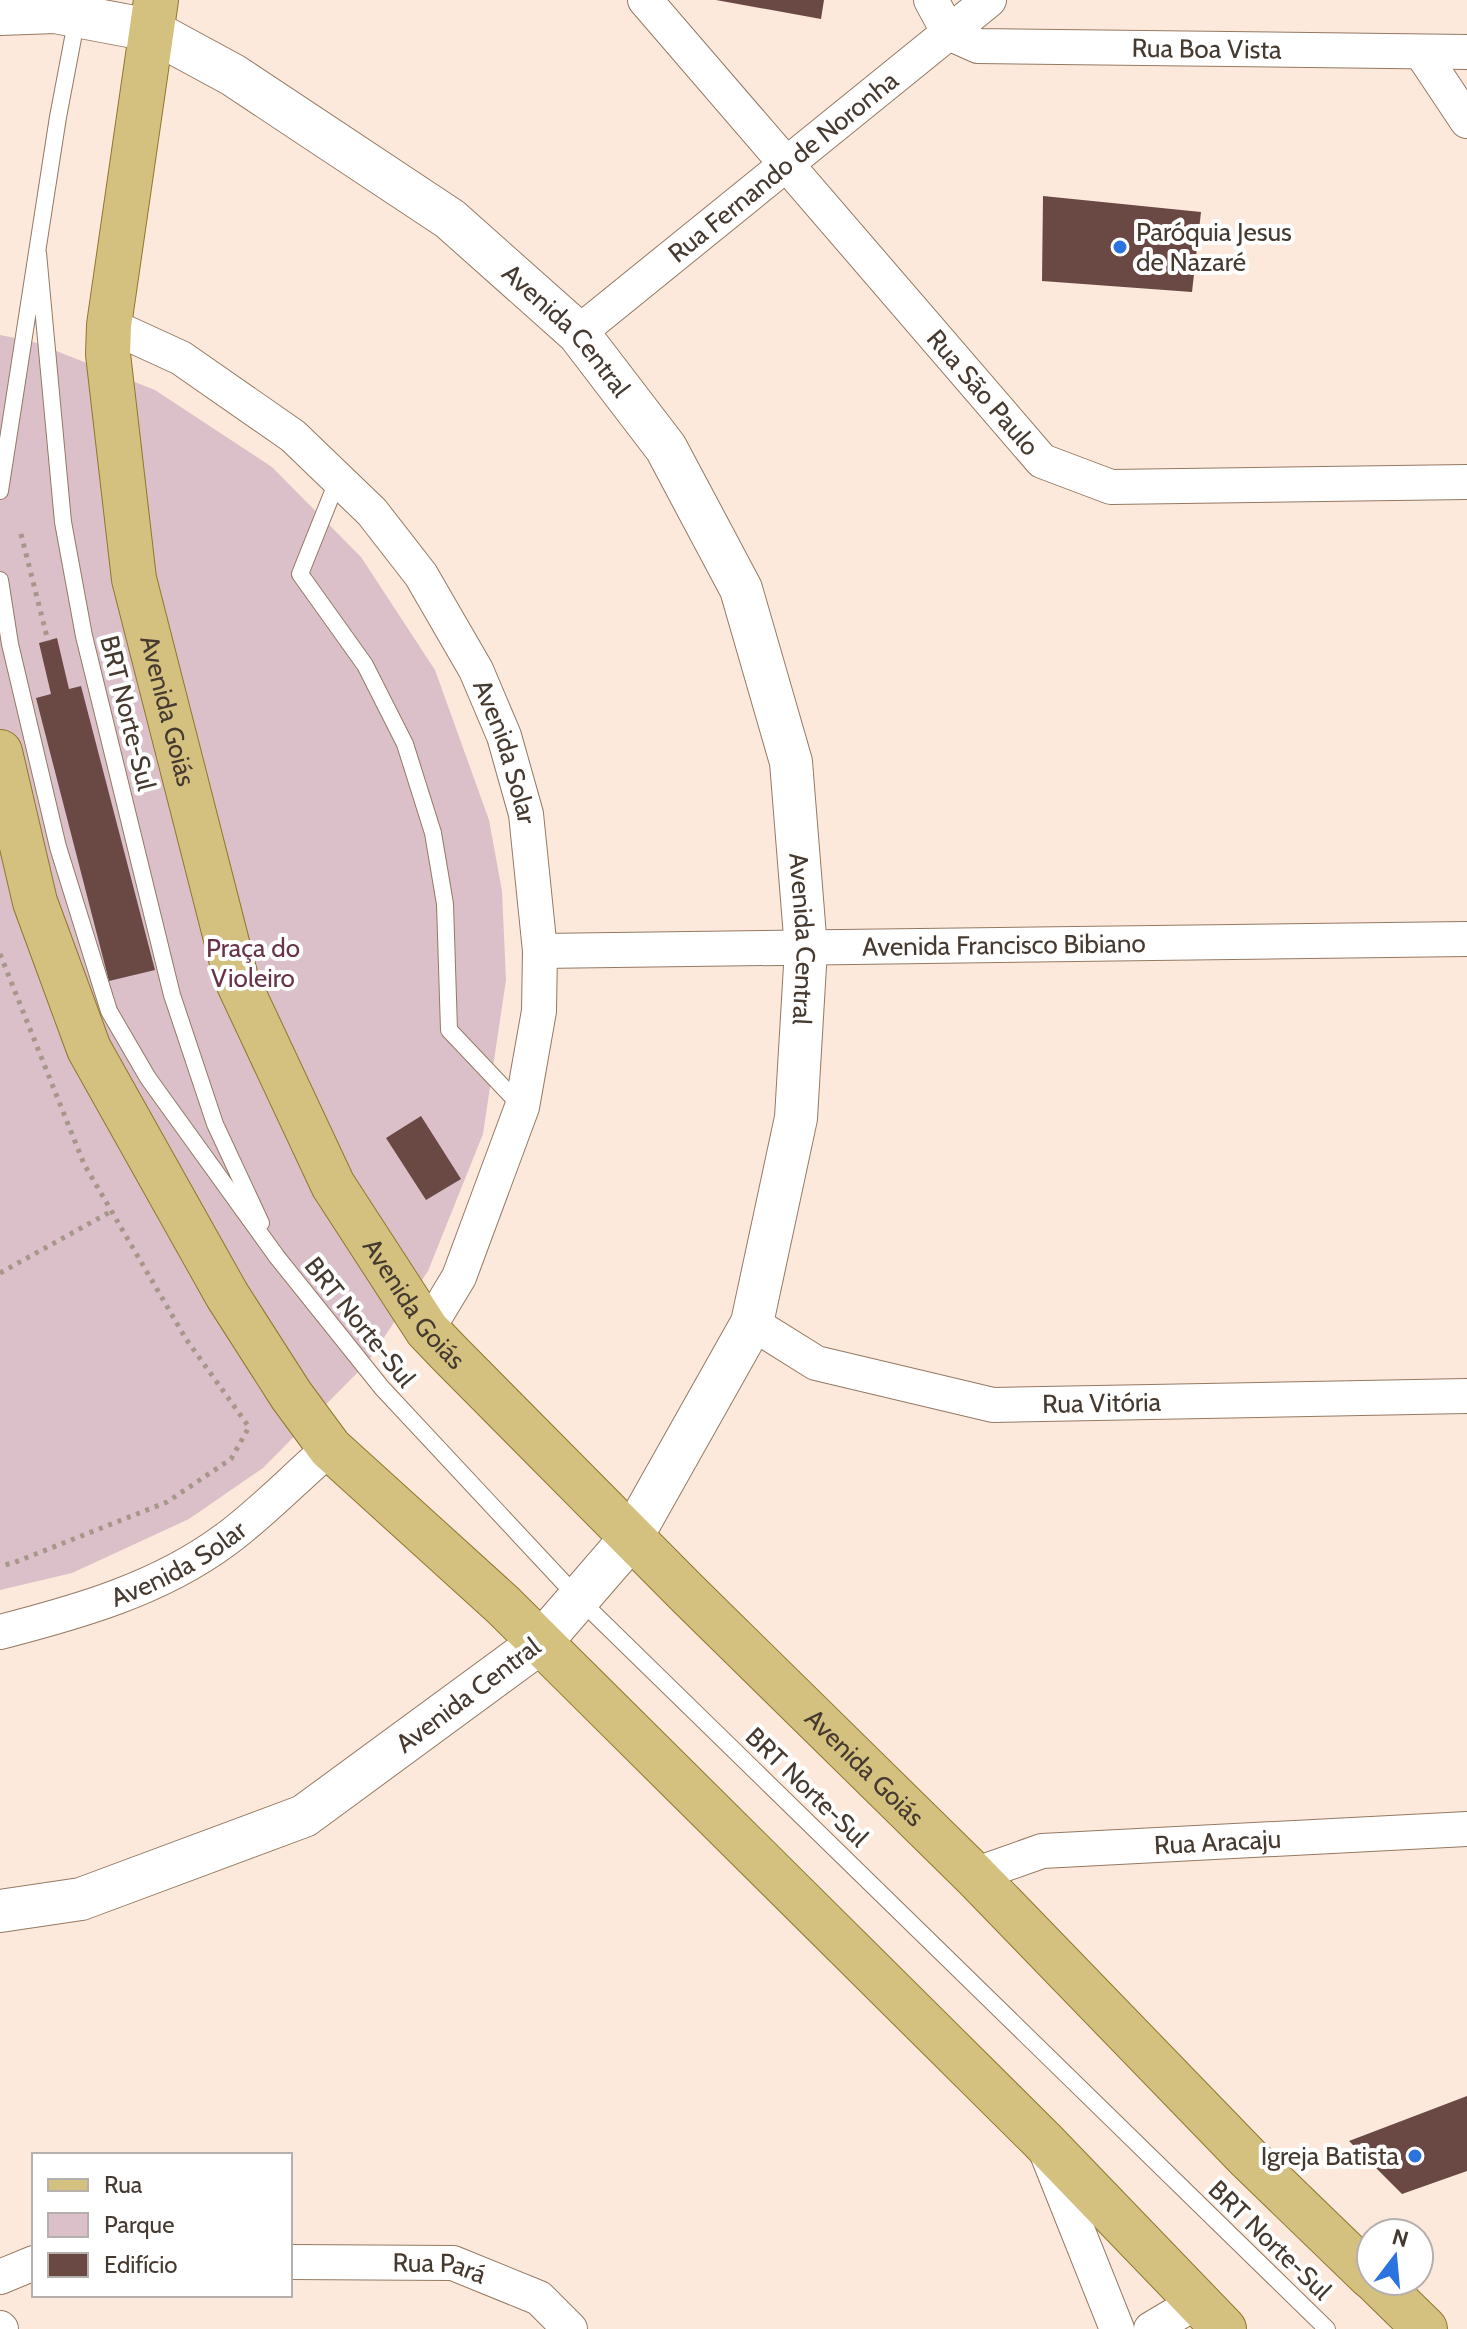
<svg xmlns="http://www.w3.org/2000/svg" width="1467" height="2329" viewBox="0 0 1467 2329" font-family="Cabin,sans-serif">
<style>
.green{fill:#dbc0c9}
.building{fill:#6a4844}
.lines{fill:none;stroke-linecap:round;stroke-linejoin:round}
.service-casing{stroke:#947962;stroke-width:18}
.minor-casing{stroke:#947962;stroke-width:36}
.tertiary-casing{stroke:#947962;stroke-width:44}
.primary-casing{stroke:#8f772c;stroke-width:46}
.path{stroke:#a7978b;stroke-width:5;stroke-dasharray:4 6;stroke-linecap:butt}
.service{stroke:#fff;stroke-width:16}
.minor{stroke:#fff;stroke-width:34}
.tertiary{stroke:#fff;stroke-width:42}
.primary{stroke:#d4c17f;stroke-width:44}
.poi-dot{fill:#2b73df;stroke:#fff;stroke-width:3}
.labels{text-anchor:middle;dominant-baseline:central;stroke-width:8;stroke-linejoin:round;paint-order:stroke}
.street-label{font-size:26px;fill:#463a30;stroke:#fff}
.poi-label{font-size:26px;fill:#463a30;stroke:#fff;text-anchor:start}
.park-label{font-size:26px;fill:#683348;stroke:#fff}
</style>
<rect width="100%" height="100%" fill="#fce9db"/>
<path class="green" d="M 0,335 L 31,341 L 155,390 L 272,467 L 361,557 L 435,670 L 489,820 L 502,891 L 506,980 L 483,1134 L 428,1271 L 367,1363 L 263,1468 L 189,1519 L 72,1573 L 0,1590 Z"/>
<path class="building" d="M 716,0 L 824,0 L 821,19 Z
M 1043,196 L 1201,212 L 1192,292 L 1042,281 Z
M 57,638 L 69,689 L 81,686 L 155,970 L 109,981 L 36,698 L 51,694 L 39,643 Z
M 421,1116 L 461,1179 L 426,1200 L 386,1138 Z
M 1467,2096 L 1467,2171 L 1402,2194 L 1349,2141 Z"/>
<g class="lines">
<defs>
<path id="service" d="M 38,253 L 63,522 L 84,636 L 172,995 L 215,1124 L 261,1223
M 338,479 L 300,574 L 365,665 L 405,744 L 433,833 L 445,904 L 449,1030 L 520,1105
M 0,491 L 58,117 L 77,17
M 0,580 L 10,644 L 58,847 L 109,1011 L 148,1078 L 277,1257 L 382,1388 L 579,1599 L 1327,2329"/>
<g id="minor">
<path id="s1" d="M 645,0 L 1042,461 L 1111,487 L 1467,482"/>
<path id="s2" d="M 931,0 L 949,33 L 978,46 L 1467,52"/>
<path d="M 1421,52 L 1467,121"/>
<path id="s3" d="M 109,325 L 181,358 L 293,436 L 372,512 L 421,575 L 476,670 L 504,736 L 526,814 L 540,951 L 539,1011 L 522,1107 L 459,1277 L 427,1330"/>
<path id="s4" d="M 578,333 L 989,0"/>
<path id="s5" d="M 540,951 L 1467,939"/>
<path id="s6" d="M 752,1323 L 816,1363 L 993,1405 L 1467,1396"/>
<path id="s7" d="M 0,1632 C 78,1612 159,1589 225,1540 C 262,1513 295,1478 330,1448"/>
<path id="s8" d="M 974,1875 L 1042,1851 L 1467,1829"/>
<path d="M 1046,2151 L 1117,2329"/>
<path id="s9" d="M 290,2262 L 453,2263 L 539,2298 L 570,2329"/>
<path d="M 0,2277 L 34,2263"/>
<path d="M 0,2328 L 1,2329"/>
<path d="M 1151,2329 L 1198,2301"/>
</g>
<g id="tertiary">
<path id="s10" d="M 0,14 L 55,12 L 150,30 L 233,75 L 450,219 L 578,333 L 666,448 L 741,589 L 791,762 L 806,949 L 796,1118 L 752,1323 L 631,1538 L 541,1642 L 304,1816 L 81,1899 L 0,1911"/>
</g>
<g id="primary">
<path id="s11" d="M 156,0 L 109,325 L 108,354 L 134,579 L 236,978 L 333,1185 L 427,1330 L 451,1355 L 687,1593 L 974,1875 L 1248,2158 L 1371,2277"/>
<path d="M 0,752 L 35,902 L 89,1049 L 227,1295 L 291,1395 L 330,1448 L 503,1605 L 1042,2140 L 1224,2329"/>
<path d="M 1376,2281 L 1425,2329"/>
</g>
</defs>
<use href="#service" class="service-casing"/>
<use href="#minor" class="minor-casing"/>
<use href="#tertiary" class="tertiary-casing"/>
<use href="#primary" class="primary-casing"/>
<path class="path" d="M 21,534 L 48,641
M 0,954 L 84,1164 L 186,1339 L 249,1427 L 231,1459 L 167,1502 L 13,1563 L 0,1566
M 0,1273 L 110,1212"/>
<use href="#service" class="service"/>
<use href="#minor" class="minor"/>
<use href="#tertiary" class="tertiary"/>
<use href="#primary" class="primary"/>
</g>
<g class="poi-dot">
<circle cx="1120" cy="247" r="8"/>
<circle cx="1415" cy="2156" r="8"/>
</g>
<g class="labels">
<g class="street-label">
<text stroke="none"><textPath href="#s2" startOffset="298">Rua Boa Vista</textPath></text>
<text stroke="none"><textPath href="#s4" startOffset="264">Rua Fernando de Noronha</textPath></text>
<text stroke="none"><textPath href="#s10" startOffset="668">Avenida Central</textPath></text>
<text stroke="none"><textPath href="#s1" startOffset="518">Rua São Paulo</textPath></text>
<text stroke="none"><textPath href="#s11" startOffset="720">Avenida Goiás</textPath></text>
<text transform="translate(128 713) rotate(76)">BRT Norte-Sul</text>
<text stroke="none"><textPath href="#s3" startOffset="602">Avenida Solar</textPath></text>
<text stroke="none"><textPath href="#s10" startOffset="1340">Avenida Central</textPath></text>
<text stroke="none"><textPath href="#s5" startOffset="464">Avenida Francisco Bibiano</textPath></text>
<text stroke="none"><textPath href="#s11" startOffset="1368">Avenida Goiás</textPath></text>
<text transform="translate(360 1322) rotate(51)">BRT Norte-Sul</text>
<text stroke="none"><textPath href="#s6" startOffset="366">Rua Vitória</textPath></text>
<text stroke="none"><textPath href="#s7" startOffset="192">Avenida Solar</textPath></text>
<text transform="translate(468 1695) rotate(-37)">Avenida Central</text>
<text stroke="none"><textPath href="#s11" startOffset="2016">Avenida Goiás</textPath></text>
<text transform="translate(807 1787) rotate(44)">BRT Norte-Sul</text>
<text stroke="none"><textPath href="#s8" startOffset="248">Rua Aracaju</textPath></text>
<text transform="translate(1270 2240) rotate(44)">BRT Norte-Sul</text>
<text stroke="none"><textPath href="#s9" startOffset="150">Rua Pará</textPath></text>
</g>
<g class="poi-label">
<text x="1136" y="232">Paróquia Jesus<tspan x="1136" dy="30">de Nazaré</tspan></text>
<text x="1399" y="2156" text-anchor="end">Igreja Batista</text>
</g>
<g class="park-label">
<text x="253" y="948">Praça do<tspan x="253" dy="30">Violeiro</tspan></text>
</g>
</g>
<rect x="32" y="2153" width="260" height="144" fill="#ffffff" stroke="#b5b0ac" stroke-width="2"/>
<rect x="48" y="2179" width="40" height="12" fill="#d4c17f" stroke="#b5b0ac" stroke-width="2"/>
<text x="104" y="2193" font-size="24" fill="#463a30">Rua</text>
<rect x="48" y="2213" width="40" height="24" fill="#dbc0c9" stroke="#b5b0ac" stroke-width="2"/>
<text x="104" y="2233" font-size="24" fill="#463a30">Parque</text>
<rect x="48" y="2253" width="40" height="24" fill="#6a4844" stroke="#b5b0ac" stroke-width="2"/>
<text x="104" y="2273" font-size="24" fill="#463a30">Edifício</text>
<g transform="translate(1395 2257) rotate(16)"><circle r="38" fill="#ffffff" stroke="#b5b0ac" stroke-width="2"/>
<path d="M0-6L14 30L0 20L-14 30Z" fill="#2b73df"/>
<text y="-12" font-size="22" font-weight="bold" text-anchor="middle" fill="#463a30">N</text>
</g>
</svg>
